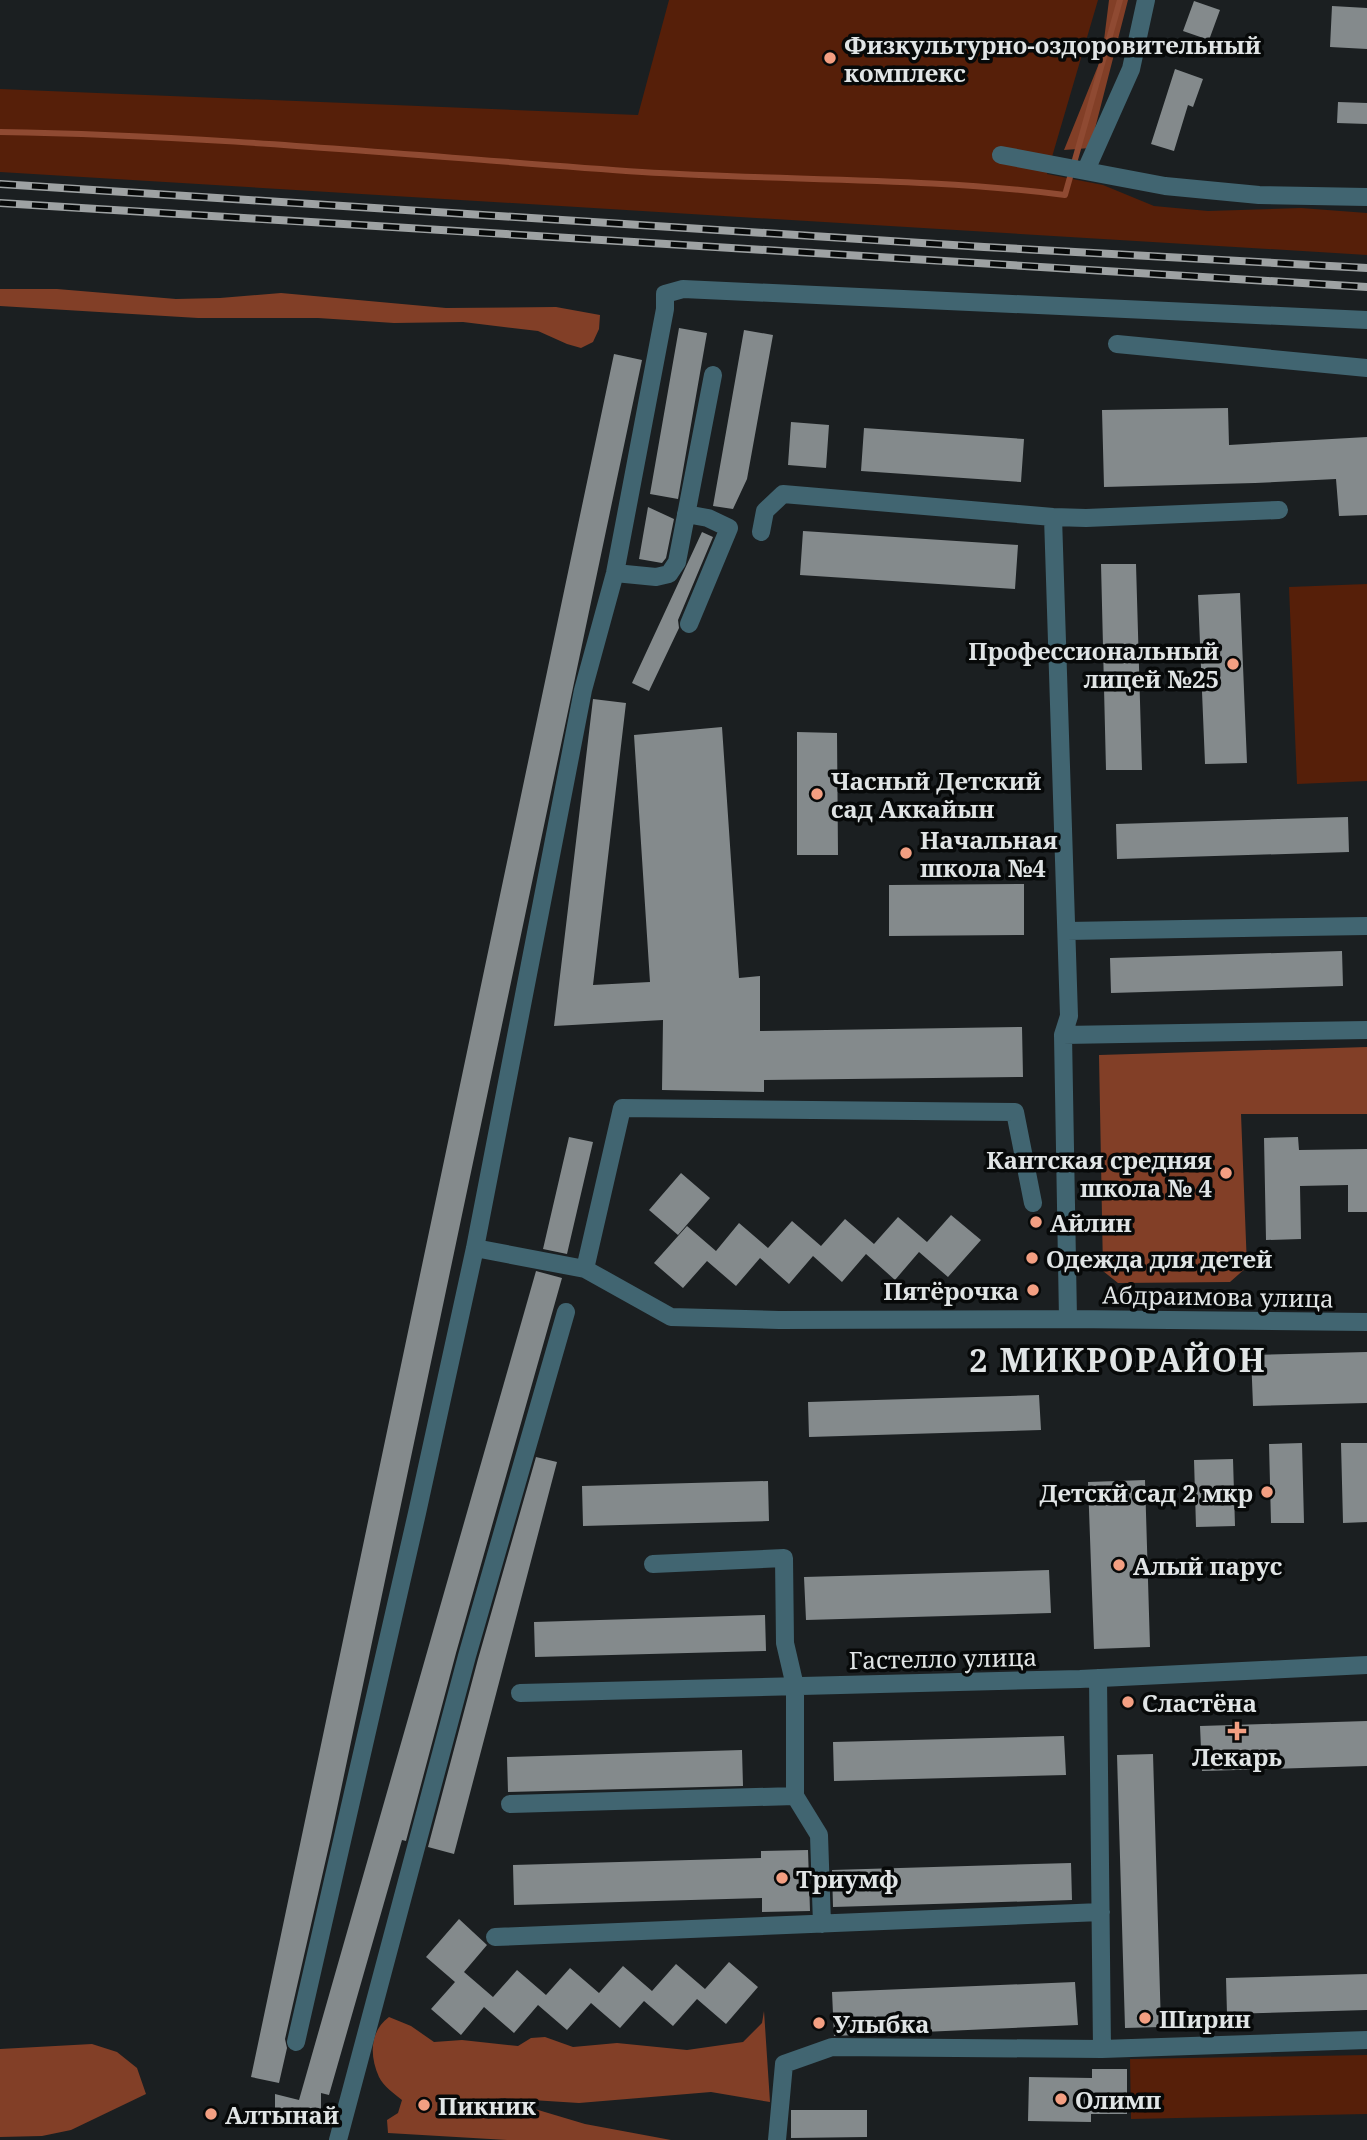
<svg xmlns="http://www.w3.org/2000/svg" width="1367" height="2140" viewBox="0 0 1367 2140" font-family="'Noto Serif',serif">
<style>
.green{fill:#561f09}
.forest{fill:#823f27}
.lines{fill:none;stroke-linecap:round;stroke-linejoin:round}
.stream{stroke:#8f4a32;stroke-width:6}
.building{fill:#848a8c}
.minor{stroke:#416571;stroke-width:18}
.rail-casing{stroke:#9ea2a3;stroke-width:8}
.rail{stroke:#070909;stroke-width:5;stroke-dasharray:16;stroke-linecap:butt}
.poi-dot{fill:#f39f82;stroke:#070909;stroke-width:2.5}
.labels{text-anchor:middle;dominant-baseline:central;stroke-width:7;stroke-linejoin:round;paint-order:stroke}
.poi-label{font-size:24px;font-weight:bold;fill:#e0e4e5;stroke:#070909;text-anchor:start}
.street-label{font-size:24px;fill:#e0e4e5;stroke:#070909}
.district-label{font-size:32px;font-weight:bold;letter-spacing:2px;fill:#e0e4e5;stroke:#070909}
</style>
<rect width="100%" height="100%" fill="#1b1f21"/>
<path class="green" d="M 669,0 L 1098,0 L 1047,174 L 1103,185 L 1154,206 L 1208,211 L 1301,208 L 1367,213 L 1367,255 L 0,172 L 0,89 L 638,115 Z
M 1367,584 L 1367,781 L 1297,784 L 1289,587 Z
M 1367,2055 L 1367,2114 L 1131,2119 L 1130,2059 Z"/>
<path class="forest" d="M 1109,0 L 1128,0 L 1090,148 L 1064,150 L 1102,56 Z
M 0,289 L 57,289 L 176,299 L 220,298 L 281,293 L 446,308 L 556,307 L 600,315 L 599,329 L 593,342 L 581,348 L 567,344 L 538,331 L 463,322 L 394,323 L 318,318 L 198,318 L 0,306 Z
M 1367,1047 L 1367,1114 L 1241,1114 L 1247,1267 L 1230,1282 L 1118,1283 L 1103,1271 L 1099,1055 Z
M 764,2011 L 770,2102 L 711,2092 L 579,2103 L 498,2098 L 585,2124 L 671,2140 L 507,2140 L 388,2133 L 387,2120 L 398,2113 L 402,2100 C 395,2094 383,2086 379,2077 C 369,2055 370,2031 389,2017 L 411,2026 L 434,2042 L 462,2040 L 518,2046 L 531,2038 L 545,2037 L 573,2047 L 617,2043 L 687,2050 L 743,2042 L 762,2023 Z
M 92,2044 L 117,2052 L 137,2068 L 146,2094 L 71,2130 L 42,2136 L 0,2137 L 0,2049 Z"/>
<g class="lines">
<path class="stream" d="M 0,132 C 214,135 428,157 642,172 C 783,181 925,177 1065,195 L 1120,0"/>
</g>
<path class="building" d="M 1194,1 L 1220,10 L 1209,40 L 1183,31 Z
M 1332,6 L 1367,8 L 1367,49 L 1330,47 Z
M 1175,69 L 1203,79 L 1193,107 L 1188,105 L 1174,151 L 1151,144 Z
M 1338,102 L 1367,103 L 1367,124 L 1337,123 Z
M 679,328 L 707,333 L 678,499 L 650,494 Z
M 744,330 L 773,335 L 747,479 L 733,509 L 713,506 Z
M 614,354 L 642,360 L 331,1837 L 285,2039 L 287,2048 L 279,2083 L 251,2077 Z
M 1228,408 L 1229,445 L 1367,437 L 1367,515 L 1339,516 L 1336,479 L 1255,483 L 1104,487 L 1102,410 Z
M 791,422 L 829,425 L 826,468 L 788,465 Z
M 864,428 L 1024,439 L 1021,482 L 861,471 Z
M 648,507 L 674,519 L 666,558 L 662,563 L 639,559 Z
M 803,531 L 1018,545 L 1015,589 L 800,575 Z
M 702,532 L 713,537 L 678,620 L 679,628 L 649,691 L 632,683 Z
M 1101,564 L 1136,564 L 1142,770 L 1106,770 Z
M 1240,593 L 1247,763 L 1205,764 L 1198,595 Z
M 593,699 L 626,703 L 593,985 L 650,982 L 634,735 L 722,727 L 739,978 L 760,976 L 760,1031 L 1022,1027 L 1023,1077 L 764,1080 L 764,1092 L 662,1090 L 663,1020 L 554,1026 Z
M 797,732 L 837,733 L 838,855 L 797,855 Z
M 1348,817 L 1349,852 L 1117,859 L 1116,824 Z
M 1024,884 L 1024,935 L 889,936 L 889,885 Z
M 1342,951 L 1343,986 L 1111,993 L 1110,958 Z
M 569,1137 L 593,1142 L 567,1254 L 543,1249 Z
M 1298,1137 L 1299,1150 L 1367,1149 L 1367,1212 L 1348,1212 L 1348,1185 L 1300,1186 L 1301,1239 L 1266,1240 L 1264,1138 Z
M 681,1173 L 710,1198 L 678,1235 L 649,1210 Z
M 951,1215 L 981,1240 L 948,1277 L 919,1252 L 895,1280 L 866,1254 L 842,1282 L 813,1256 L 789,1284 L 760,1258 L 736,1286 L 707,1261 L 683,1288 L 654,1263 L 687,1226 L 716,1251 L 739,1223 L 768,1248 L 792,1221 L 821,1246 L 845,1219 L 874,1244 L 898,1217 L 927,1242 Z
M 536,1271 L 562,1278 L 456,1653 L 406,1841 L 402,1840 L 329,2095 L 321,2093 L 321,2120 L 275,2119 L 275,2094 L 299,2100 Z
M 1367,1352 L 1367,1403 L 1253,1406 L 1251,1355 Z
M 1039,1395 L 1041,1430 L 809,1437 L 808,1402 Z
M 1302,1443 L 1304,1523 L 1271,1523 L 1269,1444 Z
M 1341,1443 L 1367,1443 L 1367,1522 L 1343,1523 Z
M 536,1457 L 557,1462 L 454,1854 L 428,1847 L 478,1659 Z
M 1233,1459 L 1235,1526 L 1196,1527 L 1194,1460 Z
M 1145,1480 L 1150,1647 L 1094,1649 L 1088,1482 Z
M 768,1481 L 769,1521 L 583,1526 L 582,1486 Z
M 1049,1570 L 1051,1613 L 806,1620 L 804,1577 Z
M 765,1615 L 766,1651 L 535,1657 L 534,1622 Z
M 1367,1721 L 1367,1766 L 1202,1771 L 1200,1726 Z
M 1064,1736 L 1066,1775 L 834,1781 L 833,1742 Z
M 742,1750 L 743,1786 L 508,1792 L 507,1757 Z
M 1153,1754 L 1161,2027 L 1125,2028 L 1117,1755 Z
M 808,1850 L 810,1911 L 762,1912 L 762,1898 L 514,1905 L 513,1865 L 761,1858 L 761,1851 Z
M 1071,1863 L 1072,1900 L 833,1907 L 832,1870 Z
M 459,1919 L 487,1945 L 464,1972 L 493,1997 L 517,1970 L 546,1995 L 570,1968 L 599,1993 L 623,1966 L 652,1991 L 676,1964 L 705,1989 L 729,1962 L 758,1987 L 726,2024 L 697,1999 L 673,2026 L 644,2001 L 620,2028 L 591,2003 L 567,2030 L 538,2005 L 514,2033 L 484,2007 L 461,2035 L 431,2009 L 455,1982 L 426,1957 Z
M 1367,1974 L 1367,2010 L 1227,2014 L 1226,1978 Z
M 1075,1982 L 1078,2025 L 834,2036 L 832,1992 Z
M 1092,2069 L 1127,2069 L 1127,2114 L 1091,2114 L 1091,2122 L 1028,2121 L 1029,2077 L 1092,2078 Z
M 791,2110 L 867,2110 L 867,2137 L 791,2138 Z"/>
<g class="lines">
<path class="minor" d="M 1001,155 L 1165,186 L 1259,195 L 1367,197
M 1086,170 L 1131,69 L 1146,0
M 1117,344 L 1367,368
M 686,514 L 708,518 L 729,528 L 689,624
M 761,532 L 765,511 L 783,494 L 1053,517 L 1086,518 L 1279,510
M 615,573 L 656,577 L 669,574 L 677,562 L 713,375
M 1067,931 L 1367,926
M 1063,1035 L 1367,1030
M 475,1248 L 585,1269 L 671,1317 L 779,1320 L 1068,1319 L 1063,1035 L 1069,1016 L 1053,517
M 585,1269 L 622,1108 L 1015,1112 L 1033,1203
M 1068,1319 L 1367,1322
M 520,1693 L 1080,1679 L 1367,1665
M 795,1796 L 819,1835 L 822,1924
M 510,1804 L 795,1796 L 795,1686 L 785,1643 L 784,1558 L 653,1564
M 495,1937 L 1101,1912
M 296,2042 L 417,1513 L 475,1248 L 583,690 L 615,573 L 665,309 L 665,294 L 683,289 L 1367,320
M 1102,2049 L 1367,2040
M 338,2140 L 467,1656 L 566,1312
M 777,2140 L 784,2064 L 832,2047 L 1102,2049 L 1098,1678"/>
<defs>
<path id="rail" d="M 0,184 L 984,247 L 1367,268
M 0,203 L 1367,287"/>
</defs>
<use href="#rail" class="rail-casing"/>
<use href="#rail" class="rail"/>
</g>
<g class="poi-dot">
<circle cx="830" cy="58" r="7"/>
<circle cx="1233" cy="664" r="7"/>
<circle cx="817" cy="794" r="7"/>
<circle cx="906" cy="853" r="7"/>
<circle cx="1226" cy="1173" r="7"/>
<circle cx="1036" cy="1222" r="7"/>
<circle cx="1032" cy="1258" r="7"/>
<circle cx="1033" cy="1290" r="7"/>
<circle cx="1267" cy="1492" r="7"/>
<circle cx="1119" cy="1565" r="7"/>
<circle cx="1128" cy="1702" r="7"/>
<path d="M1233.5 1720.5h7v7h7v7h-7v7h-7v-7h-7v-7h7z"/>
<circle cx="782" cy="1878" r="7"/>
<circle cx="1145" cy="2018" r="7"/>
<circle cx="819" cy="2023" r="7"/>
<circle cx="1061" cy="2099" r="7"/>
<circle cx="424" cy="2105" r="7"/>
<circle cx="211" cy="2114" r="7"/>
</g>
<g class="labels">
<g class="poi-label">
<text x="844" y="44">Физкультурно-оздоровительный<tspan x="844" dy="28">комплекс</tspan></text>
<text x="1219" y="650" text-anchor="end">Профессиональный<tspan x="1219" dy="28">лицей №25</tspan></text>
<text x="831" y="780">Часный Детский<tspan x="831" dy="28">сад Аккайын</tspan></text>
<text x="920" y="839">Начальная<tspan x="920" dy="28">школа №4</tspan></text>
<text x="1212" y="1159" text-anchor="end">Кантская средняя<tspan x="1212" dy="28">школа № 4</tspan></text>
<text x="1050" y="1222">Айлин</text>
<text x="1046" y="1258">Одежда для детей</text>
<text x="1019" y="1290" text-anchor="end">Пятёрочка</text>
<text x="1253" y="1492" text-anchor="end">Детскй сад 2 мкр</text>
<text x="1133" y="1565">Алый парус</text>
<text x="1142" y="1702">Сластёна</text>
<text x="1237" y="1756" text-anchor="middle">Лекарь</text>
<text x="796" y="1878">Триумф</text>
<text x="1159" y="2018">Ширин</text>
<text x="833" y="2023">Улыбка</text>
<text x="1075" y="2099">Олимп</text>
<text x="438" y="2105">Пикник</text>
<text x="225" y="2114">Алтынай</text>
</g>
<g class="street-label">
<text transform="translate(1218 1296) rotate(1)">Абдраимова улица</text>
<text transform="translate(943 1658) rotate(-1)">Гастелло улица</text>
</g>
<g class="district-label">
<text x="1118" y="1359">2 МИКРОРАЙОН</text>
</g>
</g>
</svg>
